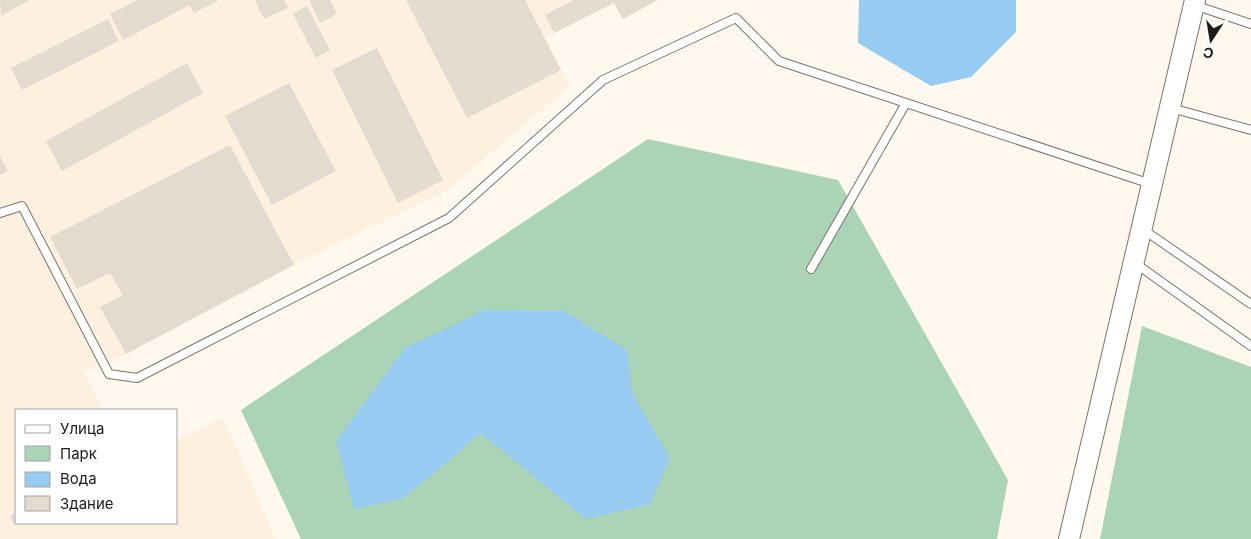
<svg xmlns="http://www.w3.org/2000/svg" width="1251" height="539" viewBox="0 0 1251 539" font-family="Inter,sans-serif">
<style>
.built{fill:#fef0de}
.green{fill:#abd3b5}
.water{fill:#98cbf2}
.building{fill:#e4dbd0}
.lines{fill:none;stroke-linecap:round;stroke-linejoin:round}
.service-casing{stroke:#7a7369;stroke-width:10}
.secondary-casing{stroke:#7a7369;stroke-width:22}
.service{stroke:#fff;stroke-width:8}
.secondary{stroke:#fff;stroke-width:20}
</style>
<rect width="100%" height="100%" fill="#fff8ef"/>
<path class="built" d="M 0,0 L 658,0 L 623,19 L 613,3 L 545,38 L 570,86 L 446,191 L 294,265 L 126,354 L 84,373 L 103,410 L 16,410 L 16,523 L 176,523 L 176,440 L 223,418 L 276,539 L 0,539 Z"/>
<path class="green" d="M 648,139 L 838,180 L 1008,480 L 997,539 L 301,539 L 241,410 Z
M 1142,326 L 1251,367 L 1251,539 L 1100,539 Z"/>
<path class="water" d="M 859,0 L 1016,0 L 1016,32 L 971,77 L 931,86 L 858,43 Z
M 485,310 L 564,311 L 627,350 L 632,393 L 670,458 L 650,504 L 586,519 L 480,433 L 451,459 L 403,498 L 354,509 L 336,441 L 405,348 Z"/>
<path class="building" d="M 0,0 L 30,0 L 1,16 Z
M 137,0 L 219,0 L 194,13 L 190,5 L 123,40 L 110,14 Z
M 255,0 L 284,0 L 288,8 L 264,19 Z
M 309,0 L 330,0 L 337,14 L 320,23 Z
M 406,0 L 525,0 L 561,70 L 467,118 Z
M 574,0 L 658,0 L 623,19 L 614,3 L 554,33 L 545,15 Z
M 307,6 L 330,50 L 316,58 L 293,14 Z
M 108,19 L 119,41 L 22,90 L 11,68 Z
M 377,48 L 443,180 L 398,203 L 332,70 Z
M 187,63 L 203,93 L 62,171 L 46,141 Z
M 289,83 L 336,171 L 272,205 L 225,116 Z
M 230,145 L 294,265 L 126,354 L 100,307 L 123,295 L 110,273 L 77,289 L 50,237 Z
M 0,156 L 8,171 L 0,175 Z
M 16,513 L 16,523 L 14,524 L 10,516 Z"/>
<g class="lines">
<defs>
<path id="service" d="M 1194,5 L 1251,24
M 1171,108 L 1251,130
M 0,213 L 22,206 L 109,374 L 137,378 L 449,218 L 603,80 L 736,18 L 779,61 L 1151,184
M 1144,230 L 1251,304
M 1135,263 L 1251,346
M 811,269 L 906,103"/>
<path id="secondary" d="M 1069,539 L 1195,0"/>
</defs>
<use href="#service" class="service-casing"/>
<use href="#secondary" class="secondary-casing"/>
<use href="#service" class="service"/>
<use href="#secondary" class="secondary"/>
</g>
<rect x="15" y="409" width="162" height="115" fill="#ffffff" stroke="#a5a4a3"/>
<rect x="25" y="425" width="25" height="8" fill="#ffffff" stroke="#a5a4a3"/>
<text x="60" y="434" font-size="15" fill="#1f1c18">Улица</text>
<rect x="25" y="446" width="25" height="15" fill="#abd3b5" stroke="#a5a4a3"/>
<text x="60" y="459" font-size="15" fill="#1f1c18">Парк</text>
<rect x="25" y="472" width="25" height="15" fill="#98cbf2" stroke="#a5a4a3"/>
<text x="60" y="484" font-size="15" fill="#1f1c18">Вода</text>
<rect x="25" y="496" width="25" height="15" fill="#e4dbd0" stroke="#a5a4a3"/>
<text x="60" y="509" font-size="15" fill="#1f1c18">Здание</text>
<g transform="translate(1211 40) rotate(192)" stroke="#ffffff" stroke-width="4" paint-order="stroke">
<path d="M0-4L9 19L0 12L-9 19Z" fill="#1f1c18"/>
<text y="-8" font-size="14" font-weight="bold" text-anchor="middle" fill="#1f1c18">С</text>
</g>
</svg>
